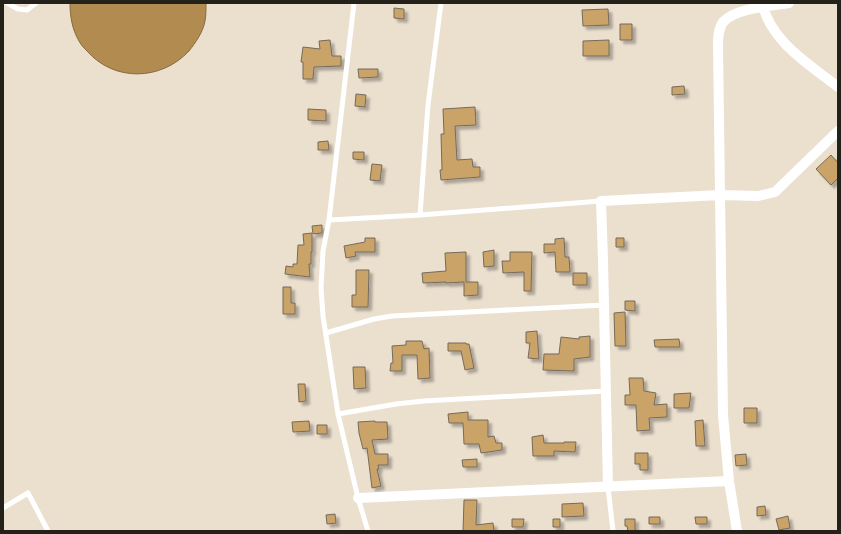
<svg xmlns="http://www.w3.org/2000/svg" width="841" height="534" viewBox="0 0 841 534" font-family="'Nunito Sans',sans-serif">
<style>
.water{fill:#b18b50;stroke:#876b40}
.building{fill:#caa368;stroke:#756a5b;filter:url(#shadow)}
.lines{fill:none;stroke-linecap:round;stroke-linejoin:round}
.lane{stroke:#fff;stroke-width:5}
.street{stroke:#fff;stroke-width:10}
</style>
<defs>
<filter id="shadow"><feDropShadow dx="3.5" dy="3.5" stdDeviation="1" flood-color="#0004"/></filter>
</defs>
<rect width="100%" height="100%" fill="#ebdfce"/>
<path class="water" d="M 70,3 L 206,3 C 206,9 206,16 205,21 C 203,32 196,42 189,51 C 161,81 114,82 87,51 C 84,48 81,45 79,41 C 72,29 70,16 70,3 Z"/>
<path class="building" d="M 394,8 L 404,9 L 404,19 L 394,18 Z
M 608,9 L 609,25 L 583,26 L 582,10 Z
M 620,24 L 632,24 L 632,40 L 620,40 Z
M 330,40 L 332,56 L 341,56 L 341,66 L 314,67 L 313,79 L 303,79 L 303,62 L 301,62 L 303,47 L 320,49 L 319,41 Z
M 609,40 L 609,56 L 583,56 L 583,41 Z
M 358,69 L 378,69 L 378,77 L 359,78 Z
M 684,86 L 685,94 L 672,95 L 672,87 Z
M 356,94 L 366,95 L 365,107 L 355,106 Z
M 475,107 L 476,125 L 455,126 L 457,160 L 472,159 L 473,167 L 480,167 L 480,177 L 441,180 L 440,170 L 442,170 L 441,134 L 444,134 L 443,109 Z
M 308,109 L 326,110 L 326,121 L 308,120 Z
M 328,141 L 329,150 L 318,150 L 318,142 Z
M 353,152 L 364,152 L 364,160 L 353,159 Z
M 831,155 L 838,163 L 838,178 L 831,185 L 816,169 Z
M 372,164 L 382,165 L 380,181 L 370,180 Z
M 322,225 L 322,233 L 313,234 L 312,226 Z
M 312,233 L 312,252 L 311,252 L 311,264 L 309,264 L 310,277 L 285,274 L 286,266 L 293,267 L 293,264 L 297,264 L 298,245 L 304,245 L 303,234 Z
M 365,238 L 375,238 L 375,252 L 355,252 L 356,256 L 346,258 L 344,246 L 365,242 Z
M 564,238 L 565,257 L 569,257 L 570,272 L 556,272 L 555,252 L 544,253 L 544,244 L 555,244 L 555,239 Z
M 616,238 L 624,238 L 624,247 L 616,247 Z
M 494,250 L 494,266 L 484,267 L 483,252 Z
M 466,252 L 466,282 L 478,282 L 478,295 L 464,296 L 464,282 L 446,283 L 446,282 L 423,283 L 422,273 L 446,271 L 445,253 Z
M 510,252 L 532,252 L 531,291 L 524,291 L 524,272 L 503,273 L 502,261 L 510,261 Z
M 356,270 L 369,270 L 368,307 L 352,307 L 352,295 L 356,295 Z
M 573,273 L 587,273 L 587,285 L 573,285 Z
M 283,287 L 291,287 L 291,303 L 295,303 L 295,314 L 283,314 Z
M 625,301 L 635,301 L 635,311 L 625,310 Z
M 625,312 L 626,346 L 615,346 L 614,313 Z
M 537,331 L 539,359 L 528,358 L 530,343 L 526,343 L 526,332 Z
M 590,336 L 590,357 L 574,359 L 574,371 L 543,370 L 544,354 L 559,354 L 561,337 L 579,339 L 579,337 Z
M 679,339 L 680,347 L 655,347 L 654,340 Z
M 406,341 L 422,341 L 424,349 L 429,348 L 430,378 L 418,379 L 417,355 L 402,355 L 402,371 L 390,371 L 391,363 L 393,363 L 392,346 L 406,345 Z
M 448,343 L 466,343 L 466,344 L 469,344 L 474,368 L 465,370 L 461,351 L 448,351 Z
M 353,367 L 365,367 L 366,388 L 354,389 Z
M 629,378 L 643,378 L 644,391 L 656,393 L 654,405 L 667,404 L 667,417 L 649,418 L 650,430 L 637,431 L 636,405 L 625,405 L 625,395 L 630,395 Z
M 298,384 L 305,384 L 306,401 L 299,402 Z
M 691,393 L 689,408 L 674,408 L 674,394 Z
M 744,408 L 757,408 L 757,423 L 744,423 Z
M 468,412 L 468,420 L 488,420 L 488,437 L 494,436 L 496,443 L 502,443 L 502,450 L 481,453 L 479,444 L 464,444 L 463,423 L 449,423 L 448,414 Z
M 703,420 L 705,446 L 696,446 L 695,421 Z
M 309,421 L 310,431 L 293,432 L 292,422 Z
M 375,421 L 375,422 L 387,422 L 388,439 L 372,440 L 375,454 L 388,454 L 388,465 L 378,465 L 379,469 L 377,469 L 381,486 L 372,488 L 367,448 L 363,449 L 359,433 L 358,422 Z
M 317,425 L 327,425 L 327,434 L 317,434 Z
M 543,435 L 544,443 L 564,443 L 564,442 L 576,442 L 575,452 L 554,451 L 554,456 L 533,456 L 532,437 Z
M 635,453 L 648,453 L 648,470 L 640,470 L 640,464 L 635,464 Z
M 746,454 L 747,465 L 736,466 L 735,455 Z
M 477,459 L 477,467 L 463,467 L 462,460 Z
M 464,500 L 477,500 L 476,525 L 493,523 L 494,531 L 463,531 Z
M 583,503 L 584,516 L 562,517 L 562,504 Z
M 765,506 L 766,515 L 757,516 L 757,507 Z
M 335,514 L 336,523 L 327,524 L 326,515 Z
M 788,516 L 790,528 L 779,530 L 776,519 Z
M 649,517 L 660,517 L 660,524 L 649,524 Z
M 695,517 L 707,517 L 707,524 L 696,524 Z
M 512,519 L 524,519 L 523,527 L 512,527 Z
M 553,519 L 560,519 L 560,527 L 553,527 Z
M 625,519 L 635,519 L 635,531 L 628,531 L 627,526 L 625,526 Z"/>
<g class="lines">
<path class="lane" d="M 7,3 L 18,9 L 27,10 L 36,3
M 354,3 L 329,220 L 323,251 L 321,288 L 323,316 L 338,414 L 358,498 L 368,531
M 420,215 L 428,105 L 441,3
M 329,220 L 420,215 L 601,201
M 326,333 L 374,319 L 392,316 L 604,305
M 338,414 L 396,404 L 424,401 L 606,391
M 608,487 L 613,531
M 3,508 L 28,493 L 48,531"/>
<path class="street" d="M 762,3 C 771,42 809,64 838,87
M 608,487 L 603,260 L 601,201 L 720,195 L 758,196 L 775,192 L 838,131
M 358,498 L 729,481
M 737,531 L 729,481 L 723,415 L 718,46 C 718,38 718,29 723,22 C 736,8 771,6 789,3"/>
</g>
<rect width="841" height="534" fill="none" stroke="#24201a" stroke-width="8"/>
</svg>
